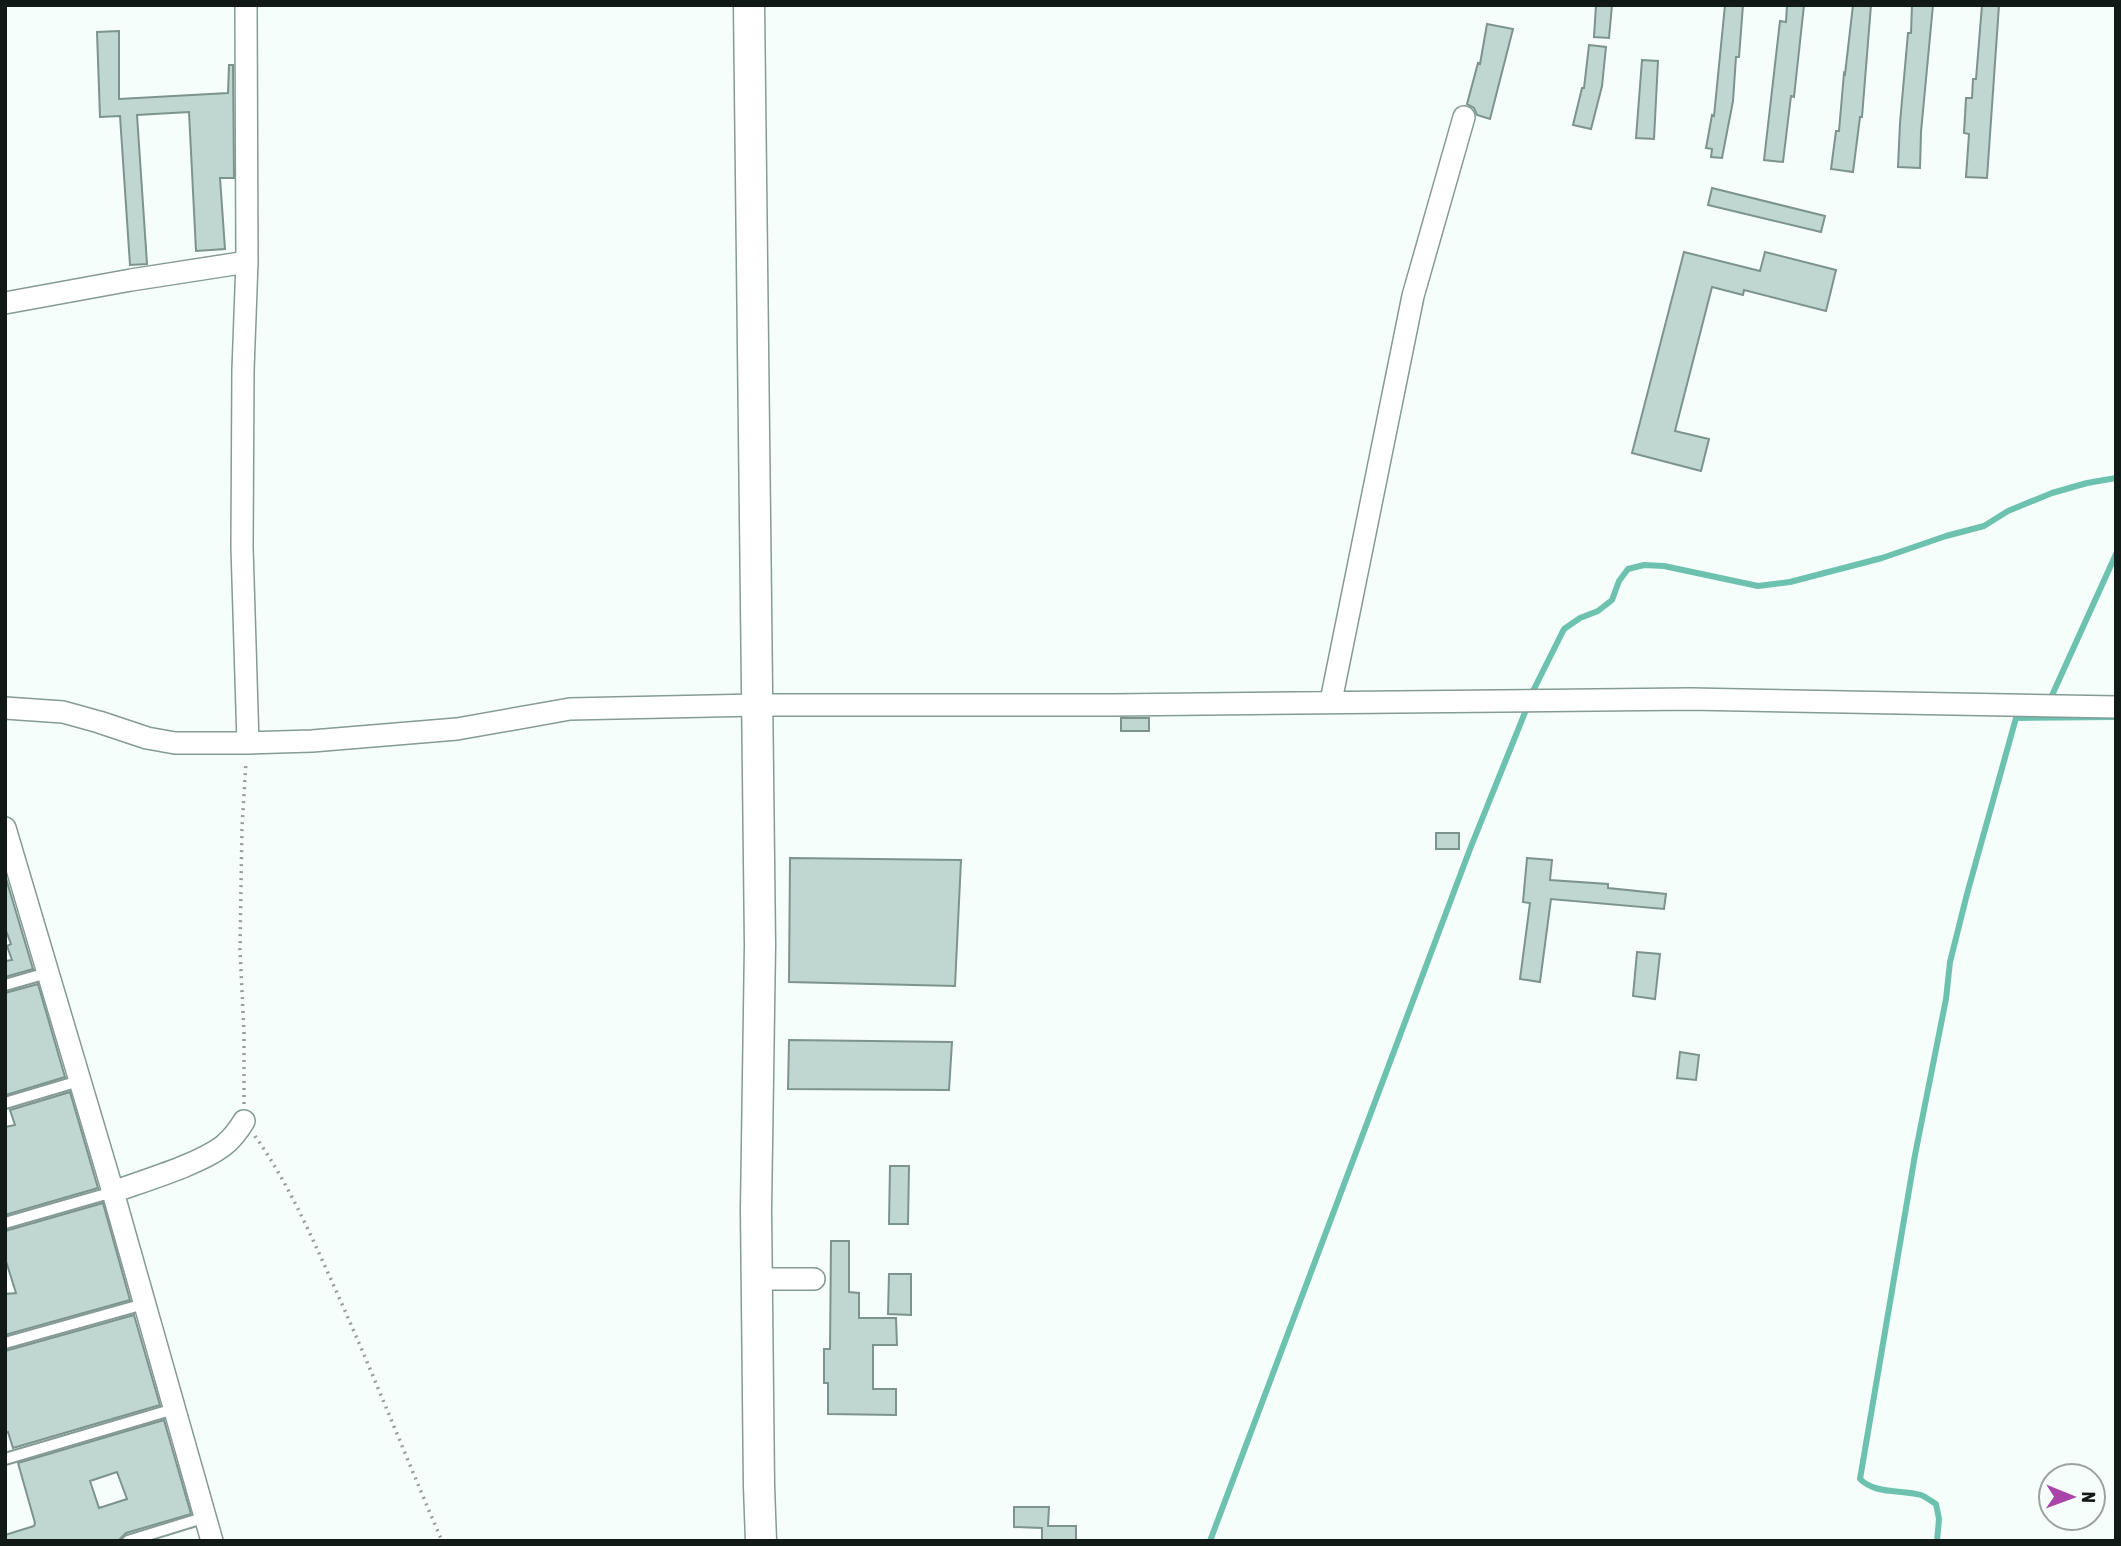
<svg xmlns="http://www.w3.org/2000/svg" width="2121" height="1546" viewBox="0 0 2121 1546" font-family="'Asap Condensed',sans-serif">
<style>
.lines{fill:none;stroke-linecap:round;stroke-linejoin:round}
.stream{stroke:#6dc2af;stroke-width:6}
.building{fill:#bfd7d0;stroke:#7d938d;stroke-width:2;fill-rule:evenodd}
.lane-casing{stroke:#859b95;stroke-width:14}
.street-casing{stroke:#859b95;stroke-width:24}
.secondary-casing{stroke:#859b95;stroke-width:33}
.path{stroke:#959e9b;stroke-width:3.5;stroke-dasharray:2 5;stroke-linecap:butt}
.lane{stroke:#fff;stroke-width:10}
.street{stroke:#fff;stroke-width:21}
.secondary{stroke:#fff;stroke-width:30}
</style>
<rect width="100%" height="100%" fill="#f5fefb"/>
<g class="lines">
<path class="stream" d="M 1531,695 L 1564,629 L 1580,618 L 1598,611 L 1612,600 L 1619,581 L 1628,569 L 1644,565 L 1664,566 L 1758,586 L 1790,582 L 1882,558 L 1946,536 L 1984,526 L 2008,511 L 2052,493 L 2087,483 L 2116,478
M 2049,702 L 2116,554
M 1210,1541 L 1470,849 L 1528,705
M 1937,1541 L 1939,1519 L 1936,1504 C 1931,1501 1926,1497 1921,1495 C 1901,1489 1876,1495 1860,1479 L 1915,1155 L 1946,999 L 1950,962 L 1967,894 L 2016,718 L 2116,717"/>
</g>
<path class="building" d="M 1596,5 L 1612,5 L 1609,38 L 1594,37 Z
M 1725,5 L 1743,5 L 1739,57 L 1736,57 L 1733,101 L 1722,158 L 1711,157 L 1712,149 L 1706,148 L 1712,115 L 1714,116 Z
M 1787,5 L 1804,5 L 1794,97 L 1791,96 L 1783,162 L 1764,160 L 1780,21 L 1786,22 Z
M 1853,5 L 1871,5 L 1862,117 L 1860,117 L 1853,172 L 1831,169 L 1836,131 L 1839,131 L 1844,73 L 1845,74 Z
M 1912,5 L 1933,5 L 1921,132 L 1920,168 L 1898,167 L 1900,123 L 1908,33 L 1911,33 Z
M 1982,5 L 1999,5 L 1987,178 L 1966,177 L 1969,134 L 1964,133 L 1966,98 L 1972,98 L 1973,79 L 1976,79 Z
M 1487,24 L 1513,29 L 1490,119 L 1477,115 L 1474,108 L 1467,104 L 1478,63 L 1480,64 Z
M 119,31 L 119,99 L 228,93 L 229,65 L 233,65 L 234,178 L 220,178 L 225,249 L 196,251 L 189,112 L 137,115 L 147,264 L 130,265 L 120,116 L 100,117 L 97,32 Z
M 1589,45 L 1606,47 L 1602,86 L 1591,129 L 1573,125 L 1582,88 L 1584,88 Z
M 1642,60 L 1658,61 L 1654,139 L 1636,138 Z
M 1712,188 L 1825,216 L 1821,232 L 1708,205 Z
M 1684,252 L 1760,271 L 1765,252 L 1836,270 L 1826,311 L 1744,290 L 1743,295 L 1712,287 L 1675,431 L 1709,439 L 1701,471 L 1632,453 Z
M 1121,718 L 1149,718 L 1149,731 L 1121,731 Z
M 1436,833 L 1459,833 L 1459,849 L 1436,849 Z
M 790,858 L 961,860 L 955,986 L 789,982 Z
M 1527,858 L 1552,860 L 1550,880 L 1608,884 L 1608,888 L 1666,894 L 1664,909 L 1551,899 L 1540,982 L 1520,979 L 1530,903 L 1523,902 Z
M 5,875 L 33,969 L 5,977 L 5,961 L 12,960 L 7,946 L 11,944 L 5,928 Z
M 1637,952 L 1660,954 L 1655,999 L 1633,996 Z
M 38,984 L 65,1077 L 6,1095 L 5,993 Z
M 789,1040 L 952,1042 L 949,1090 L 788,1089 Z
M 1680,1052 L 1699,1055 L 1696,1080 L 1677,1078 Z
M 70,1092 L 98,1188 L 5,1215 L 5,1127 L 15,1125 L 10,1110 Z
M 890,1166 L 909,1166 L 908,1224 L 889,1224 Z
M 103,1203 L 130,1300 L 5,1335 L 5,1294 L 16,1293 L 5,1258 L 5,1231 Z
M 831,1241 L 849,1241 L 849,1292 L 859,1293 L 859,1318 L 896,1318 L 897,1345 L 873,1345 L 873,1389 L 896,1389 L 896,1415 L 828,1414 L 828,1383 L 824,1383 L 824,1349 L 830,1349 Z
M 889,1274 L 911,1274 L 911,1315 L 888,1314 Z
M 134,1315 L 160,1405 L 13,1448 L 8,1432 L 5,1433 L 5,1351 Z
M 164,1420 L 191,1514 L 126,1533 L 118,1541 L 5,1541 L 5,1535 L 34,1526 L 35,1523 L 18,1463 ZM 117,1472 L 127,1499 L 99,1508 L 90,1481 Z
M 1014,1507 L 1049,1507 L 1048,1526 L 1076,1526 L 1076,1541 L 1042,1541 L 1042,1528 L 1014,1527 Z"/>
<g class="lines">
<defs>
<path id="lane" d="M 5,985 L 47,973
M 5,1103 L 79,1081
M 5,1223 L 113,1192
M 5,1343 L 144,1304
M 5,1459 L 174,1409
M 128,1541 L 206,1517"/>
<path id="street" d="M 246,5 L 247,262 L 243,370 L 242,547 L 248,743
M 5,303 L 131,280 L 247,262
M 1331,701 L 1413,296 L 1464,117
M 5,708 L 63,712 L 99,722 L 147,738 L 175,743 L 248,743 L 312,741 L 457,729 L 570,709 L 757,705 L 1113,705 L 1691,699 L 2116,707
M 5,828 L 113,1192 L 212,1541
M 113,1192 C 143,1181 198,1165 223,1146 C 232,1139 238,1131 244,1121
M 757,1279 L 814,1279"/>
<path id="secondary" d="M 749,5 L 760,945 L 756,1210 L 759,1486 L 761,1541"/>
</defs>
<use href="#lane" class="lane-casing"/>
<use href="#street" class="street-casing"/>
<use href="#secondary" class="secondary-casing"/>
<path class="path" d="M 244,1104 L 244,1033 L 240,950 L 242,827 L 246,762
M 255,1136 C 287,1181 310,1233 333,1284 C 371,1368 405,1455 442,1541"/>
<use href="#lane" class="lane"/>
<use href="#street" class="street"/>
<use href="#secondary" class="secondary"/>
</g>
<rect width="2121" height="1546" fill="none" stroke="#121a18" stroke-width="14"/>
<g transform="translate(2072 1497) rotate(91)"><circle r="33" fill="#f5fefb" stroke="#9aa3a0" stroke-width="2"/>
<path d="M0-5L12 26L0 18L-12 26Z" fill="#a945aa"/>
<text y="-10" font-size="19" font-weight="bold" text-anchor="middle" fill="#121a18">N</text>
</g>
</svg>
